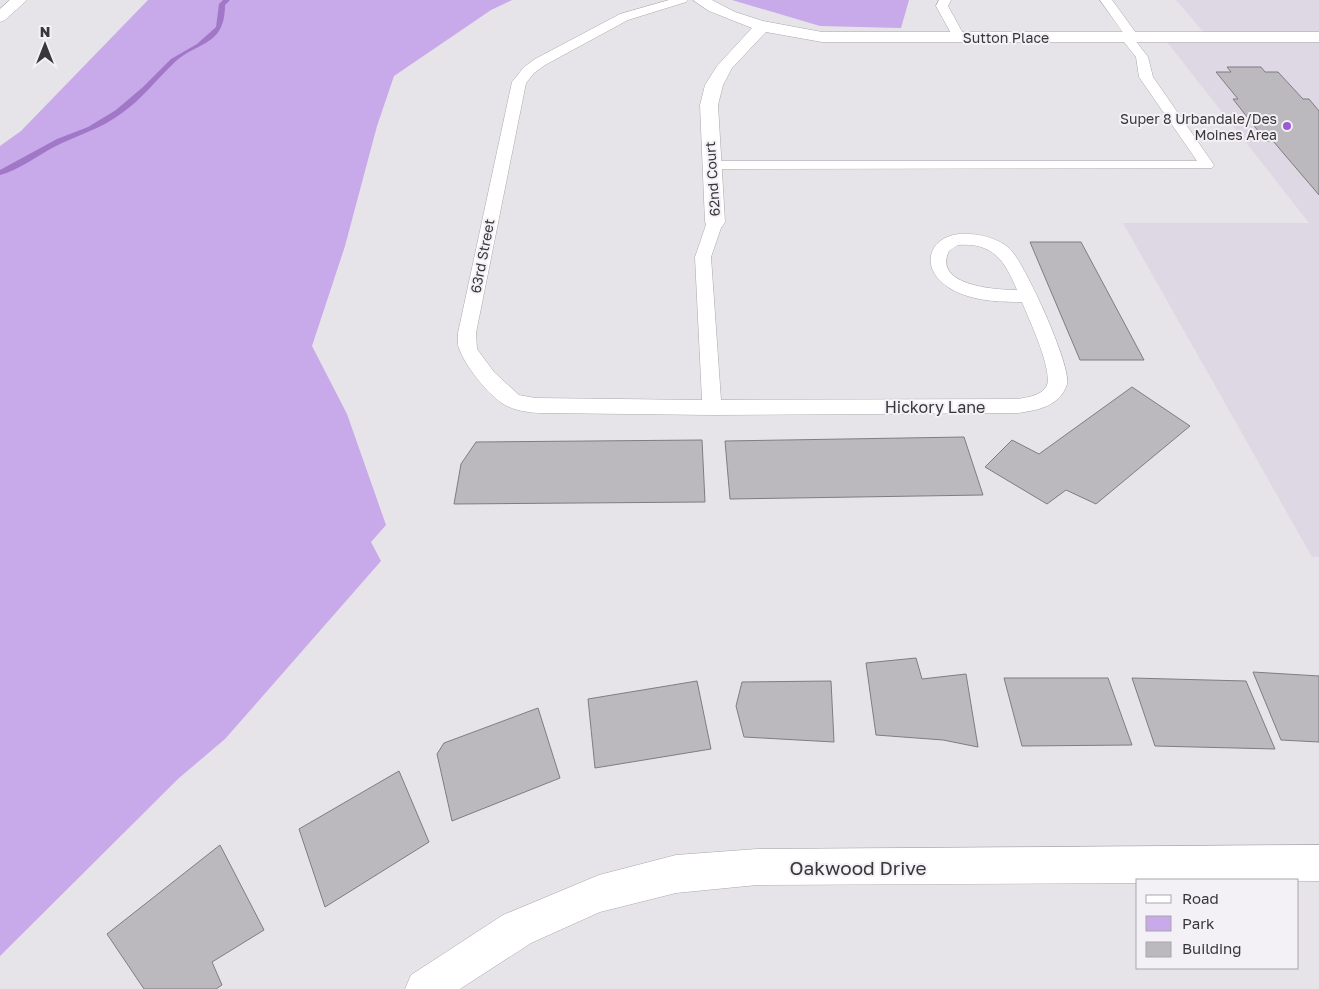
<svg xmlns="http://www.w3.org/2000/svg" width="1319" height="989" viewBox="0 0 1319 989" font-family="'Golos Text',sans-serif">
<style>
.built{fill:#ded8e5}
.green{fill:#c8a9e9}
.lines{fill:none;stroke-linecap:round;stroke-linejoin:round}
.stream{fill:#a178c8;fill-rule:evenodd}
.building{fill:#bbb8be;stroke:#7f7d82}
.lane-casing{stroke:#aba8ae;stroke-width:1}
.street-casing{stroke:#aba8ae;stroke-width:1}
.lane{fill:#fff;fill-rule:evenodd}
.street{fill:#fff;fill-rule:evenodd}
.poi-dot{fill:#9b5bd2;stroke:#f3f0f6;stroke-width:2}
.labels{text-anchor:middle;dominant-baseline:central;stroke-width:4;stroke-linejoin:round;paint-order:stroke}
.far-street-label{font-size:14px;fill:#39373a;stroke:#f3f0f6}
.far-poi-label{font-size:14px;fill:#39373a;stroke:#f3f0f6;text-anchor:end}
.street-label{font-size:16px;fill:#39373a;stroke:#f3f0f6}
.near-street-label{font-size:19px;fill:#39373a;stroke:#f3f0f6}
</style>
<rect width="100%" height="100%" fill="#e6e3e9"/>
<path class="built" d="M 1176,0 L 1319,0 L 1319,557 L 1312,557 L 1123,223 L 1309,223 L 1163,37 L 1207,36 Z"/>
<path class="green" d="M 148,0 L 512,0 L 491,10 L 394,76 L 377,126 L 345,246 L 312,346 L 347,414 L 386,525 L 371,542 L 381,561 L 225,739 L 179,778 L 0,956 L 0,146 L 21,131 Z
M 732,0 L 909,0 L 901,28 L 820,26 Z"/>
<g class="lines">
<path class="stream" d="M 223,0 L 230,0 L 225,5 C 225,47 197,41 174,63 C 156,80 142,99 122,113 C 101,129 77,135 54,147 C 37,156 19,170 0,175 L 0,170 L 57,139 L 88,127 L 116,110 L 143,87 L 171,59 L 197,44 L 216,27 L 219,4 Z"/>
</g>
<path class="building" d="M 1227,67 L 1261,67 L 1265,72 L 1278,72 L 1303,99 L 1309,99 L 1319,111 L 1319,195 L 1273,141 L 1266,141 L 1233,99 L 1238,99 L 1216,72 L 1231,72 Z
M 1030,242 L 1081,242 L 1144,360 L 1080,360 Z
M 1132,387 L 1190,426 L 1096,504 L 1066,490 L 1047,504 L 985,467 L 1012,440 L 1039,454 Z
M 964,437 L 983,495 L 730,499 L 725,441 Z
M 702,440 L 705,502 L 454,504 L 461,464 L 476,442 Z
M 916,658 L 922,679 L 966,674 L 978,747 L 943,740 L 876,735 L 866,663 Z
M 1253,672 L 1319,676 L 1319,742 L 1281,740 Z
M 1004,678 L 1108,678 L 1132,745 L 1022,746 Z
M 1132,678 L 1246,681 L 1275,749 L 1155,746 Z
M 697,681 L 711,749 L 595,768 L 588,699 Z
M 831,681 L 834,742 L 744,737 L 736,706 L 742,682 Z
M 538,708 L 560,778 L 452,821 L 437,754 L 444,743 Z
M 399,771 L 429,842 L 325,907 L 299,829 Z
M 220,845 L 264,930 L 212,962 L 222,985 L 216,989 L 144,989 L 107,934 Z"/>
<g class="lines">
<defs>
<path id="lane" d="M 669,0 L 688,0 L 686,2 L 628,20 L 545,65 L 534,73 L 526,83 L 476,333 L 477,349 L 494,372 L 519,395 L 535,398 L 702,400 L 695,257 L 707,222 L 709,218 L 721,218 L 723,222 L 711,257 L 721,400 L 1018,399 C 1028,397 1040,396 1046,387 C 1055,374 1028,317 1022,302 C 998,302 969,301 948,287 C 921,270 926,238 959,234 C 976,233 996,237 1009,248 C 1024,261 1072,367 1067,384 C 1060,406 1039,410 1018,413 L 712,415 L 543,413 C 531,413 516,411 505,405 C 489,396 465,366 459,348 C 457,344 458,338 458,333 L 512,82 L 524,67 L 535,59 L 620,14 ZM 958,245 C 993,242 1005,261 1017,290 C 997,290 932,286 949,251 Z
M 939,0 L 951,0 L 948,6 L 965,37 L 963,40 L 959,41 L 953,37 L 936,6 Z
M 1100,0 L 1112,0 L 1139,37 L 1135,40 L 1148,57 L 1153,77 L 1214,165 L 1212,168 L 711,169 L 706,168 L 704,165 L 706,162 L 711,161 L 1197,161 L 1139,77 L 1136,57 L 1120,37 L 1124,34 Z"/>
<path id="street" d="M 10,0 L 27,0 L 5,20 L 0,22 L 0,9 Z
M 693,0 L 712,0 L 735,12 L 763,21 L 822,32 L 1319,32 L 1319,42 L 822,42 L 766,32 L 732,68 L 723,85 L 718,105 L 725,222 L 722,227 L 715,228 L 708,227 L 705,222 L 700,105 L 705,85 L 717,66 L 752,28 L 709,11 Z
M 1319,845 L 1319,881 L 1138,880 L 1138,883 L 757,885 L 676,893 L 600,912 L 531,943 L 460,989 L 405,989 L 411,975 L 503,915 L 599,875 L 676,855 L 757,849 Z"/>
</defs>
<use href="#lane" class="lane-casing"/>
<use href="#street" class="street-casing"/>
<use href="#lane" class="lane"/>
<use href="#street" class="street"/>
</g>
<circle class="poi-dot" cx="1287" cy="126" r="5"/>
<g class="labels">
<g class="far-street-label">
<text x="1006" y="37">Sutton Place</text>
<text transform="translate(712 179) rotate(-94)">62nd Court</text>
<text transform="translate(482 256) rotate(-79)">63rd Street</text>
</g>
<g class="far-poi-label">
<text x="1277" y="118">Super 8 Urbandale/Des<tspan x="1277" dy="16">Moines Area</tspan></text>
</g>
<g class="street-label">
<text x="935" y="407">Hickory Lane</text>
</g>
<g class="near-street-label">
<text x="858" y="867">Oakwood Drive</text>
</g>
</g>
<rect x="1136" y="879" width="162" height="90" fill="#f3f0f6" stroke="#a9a6ab"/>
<rect x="1146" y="895" width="25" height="8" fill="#ffffff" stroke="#a9a6ab"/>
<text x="1182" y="904" font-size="15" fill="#39373a">Road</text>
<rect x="1146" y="916" width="25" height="15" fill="#c8a9e9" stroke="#a9a6ab"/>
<text x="1182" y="929" font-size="15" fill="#39373a">Park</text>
<rect x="1146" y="942" width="25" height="15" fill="#bbb8be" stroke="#a9a6ab"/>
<text x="1182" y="954" font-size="15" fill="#39373a">Building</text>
<g transform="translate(45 45)" stroke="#f3f0f6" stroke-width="4" paint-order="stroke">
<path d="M0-4L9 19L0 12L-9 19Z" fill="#39373a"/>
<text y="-8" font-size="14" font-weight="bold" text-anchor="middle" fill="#39373a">N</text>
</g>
</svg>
